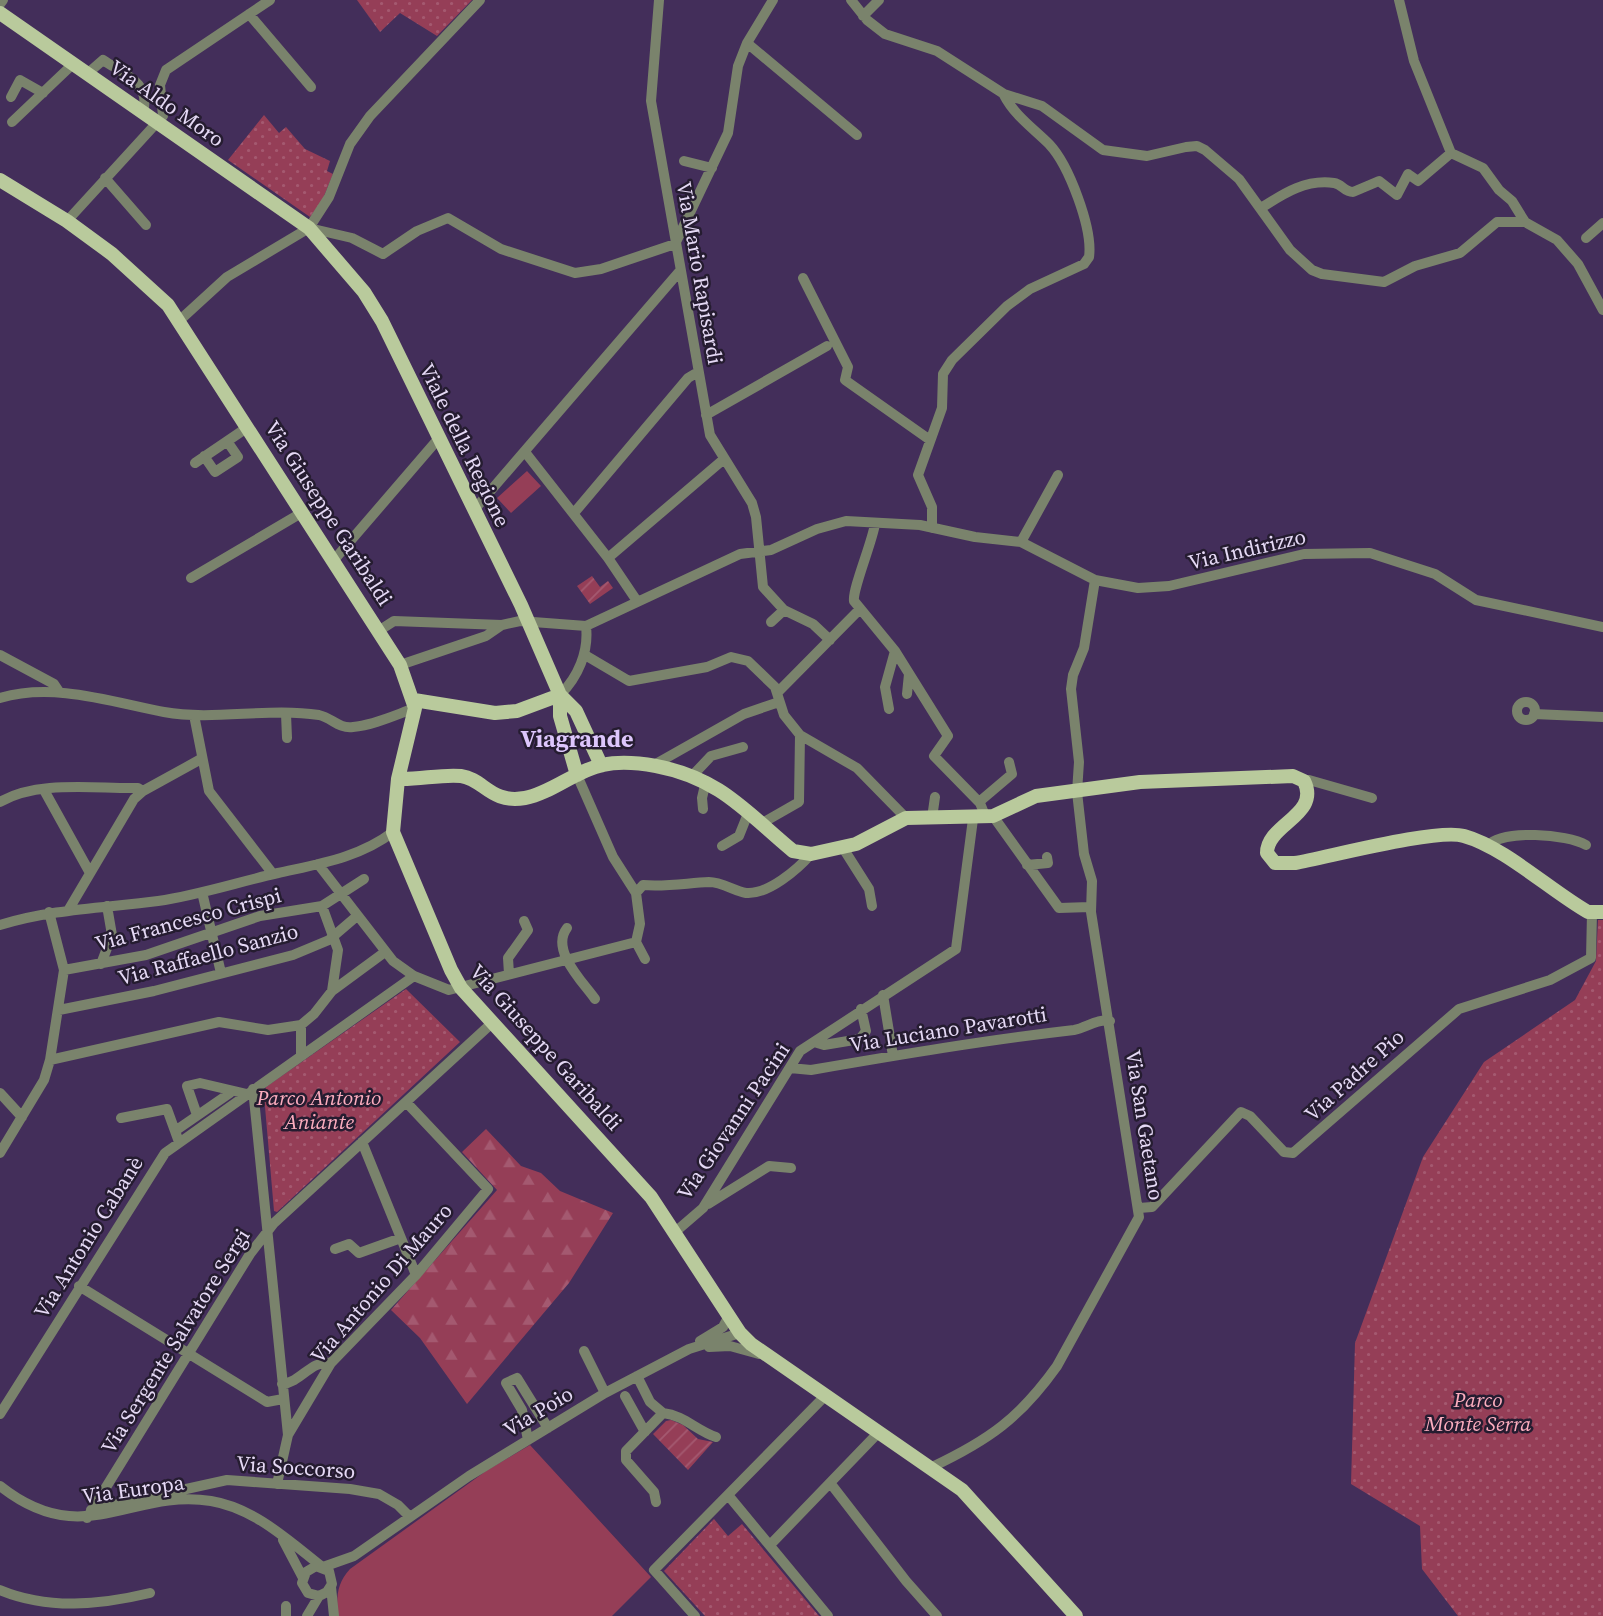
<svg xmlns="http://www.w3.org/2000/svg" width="1603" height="1616" viewBox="0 0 1603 1616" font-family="'Source Serif 4',serif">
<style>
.grass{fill:url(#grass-dots)}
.forest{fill:url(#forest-firs)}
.garden{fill:url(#garden-furrows)}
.pitch{fill:#953e57}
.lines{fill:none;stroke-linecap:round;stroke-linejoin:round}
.minor{stroke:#7a836c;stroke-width:10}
.major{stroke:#b9ca9c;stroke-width:14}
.labels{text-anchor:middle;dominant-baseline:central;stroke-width:5;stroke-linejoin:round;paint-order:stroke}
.street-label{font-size:21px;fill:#e5d9f5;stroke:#251c30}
.park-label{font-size:21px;font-style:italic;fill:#fdadbf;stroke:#251c30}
.quarter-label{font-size:24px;font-weight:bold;fill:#ddc6fc;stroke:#251c30}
</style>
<defs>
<pattern id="grass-dots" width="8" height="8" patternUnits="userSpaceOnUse" patternTransform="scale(1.75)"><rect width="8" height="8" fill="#953e57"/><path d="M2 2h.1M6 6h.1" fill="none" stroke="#a45970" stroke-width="1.8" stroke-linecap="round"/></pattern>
<pattern id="forest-firs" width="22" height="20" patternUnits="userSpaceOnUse" patternTransform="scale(1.75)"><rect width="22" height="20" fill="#953e57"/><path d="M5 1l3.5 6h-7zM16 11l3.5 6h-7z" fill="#a45970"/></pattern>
<pattern id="garden-furrows" width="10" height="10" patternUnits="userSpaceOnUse" patternTransform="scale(1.75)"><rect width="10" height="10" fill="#953e57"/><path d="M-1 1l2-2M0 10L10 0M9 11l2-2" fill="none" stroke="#a45970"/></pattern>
</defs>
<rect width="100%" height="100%" fill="#432e5a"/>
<path class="grass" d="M 357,0 L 472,0 L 437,36 L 400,13 L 380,32 Z
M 264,115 L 279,133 L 286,127 L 305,149 L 330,161 L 327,171 L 333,174 L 322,201 L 310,217 L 228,160 Z
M 1598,920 L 1603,920 L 1603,1616 L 1458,1616 L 1422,1569 L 1420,1526 L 1351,1484 L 1355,1343 L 1423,1157 L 1484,1062 L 1575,1000 L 1596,961 Z
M 406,989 L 460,1042 L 277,1212 L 274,1211 L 264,1095 L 266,1087 Z
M 714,1519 L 728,1536 L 742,1524 L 819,1616 L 705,1616 L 664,1571 Z"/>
<path class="forest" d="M 486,1129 L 521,1166 L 541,1173 L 560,1191 L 613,1213 L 569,1283 L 467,1404 L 420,1338 L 391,1310 L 497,1190 L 462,1152 Z"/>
<path class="garden" d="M 592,576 L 600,587 L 608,581 L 613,588 L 590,604 L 577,586 Z
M 671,1420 L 683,1425 L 698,1439 L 713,1442 L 688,1470 L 653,1434 L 666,1421 Z"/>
<path class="pitch" d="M 527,471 L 541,486 L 511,513 L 497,498 Z
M 530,1445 L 651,1577 L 612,1616 L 338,1616 C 336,1597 337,1583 350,1569 L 486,1471 Z"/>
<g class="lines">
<path class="minor" d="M 659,0 L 651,101 L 710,435 L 752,503 L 756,517 L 763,587 L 784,610 L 813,624 L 830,640
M 851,0 L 867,20 L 885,34 L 937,51 L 1004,94 L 1042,106 L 1103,150 L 1147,156 L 1186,147 L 1197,146 L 1205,150 L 1239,179 L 1290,250 L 1312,270 L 1322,274 L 1384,282 L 1415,266 L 1460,253 L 1497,222 L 1525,222
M 1399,0 L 1414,61 L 1451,153 L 1483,168 L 1499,190 L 1512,201 L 1525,222 L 1557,240 L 1578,264 L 1603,310
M 0,4 L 3,0
M 249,14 L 311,87
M 863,16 L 879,0
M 747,43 L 857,135
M 87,74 L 103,60 C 125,75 151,82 143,112
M 11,97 L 20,80 L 43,93
M 12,122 L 73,64
M 684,161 L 712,168
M 105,178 L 146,225
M 1261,208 C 1283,194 1305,179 1334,183 C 1342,184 1344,192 1353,192 L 1379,181 L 1397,195 L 1408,174 L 1418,181 L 1451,153
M 67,221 L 163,116 L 160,85 L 166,70 L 270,0
M 309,228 L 352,238 L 383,254 L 417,231 L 448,218 L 501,249 L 575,273 L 601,269 L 675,244 L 728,133 L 738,66 L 747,43 L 773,0
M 1586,238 L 1603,223
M 803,278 L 848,367 L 845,380 L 930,440
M 180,320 L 227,277 L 309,228 L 329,197 L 350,144 L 370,116 L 480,0
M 706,415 L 827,346
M 525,452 L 608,558 L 637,601
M 204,456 L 215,472 L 238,457 L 227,441
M 195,463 L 248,427
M 474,510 L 679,272
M 574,513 L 688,378 L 698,372
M 875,524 C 872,543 852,590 854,601 L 895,651 L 948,736 L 934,756 L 980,803 L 986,818
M 932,528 L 932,507 L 918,475 L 942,408 L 943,374 L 952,360 L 1007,306 L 1030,289 L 1084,264 L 1089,257 C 1093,229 1069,165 1049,144 C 1034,129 1014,115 1004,95
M 1021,542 L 1058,475
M 608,558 L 724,459
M 334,560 L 439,438
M 191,578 L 303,512
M 771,622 L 784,610
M 586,626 L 740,554 L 771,550 L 817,529 L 846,521 L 920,525 L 975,537 L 1021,542 L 1095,580 L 1138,588 L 1169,586 L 1304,554 L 1370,553 L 1435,574 L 1476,600 L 1603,627
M 380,630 L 394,621 L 502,625 L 520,621 L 586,626
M 0,655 L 54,684 L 60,693
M 585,655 L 629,681 L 707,667 L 731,657 L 748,661 L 775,687 L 784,715 L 800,735 L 857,768 L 906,818
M 400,665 L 486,636 L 502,625
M 778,692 L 860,609
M 907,694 L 909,674
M 560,695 C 578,677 589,652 586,626
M 0,698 C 53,682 112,702 164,712 C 215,721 268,707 319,715 C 332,718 339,729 353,727 C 374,725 395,715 415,708
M1517 711a9 9 0 1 1 18 0a9 9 0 1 1-18 0Z
M 889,709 L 885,687 L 895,651
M 286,714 L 287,738
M 1534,714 L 1603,717
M 194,715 L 209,791 L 273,874
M 652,766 L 744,714 L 779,702
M 577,775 L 613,857 L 636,893
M 693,775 L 711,756 L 743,747
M 1304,781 L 1309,780 L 1372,798
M 44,790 L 90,873
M 0,802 C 38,780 95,789 138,788 L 143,791
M 979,802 L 1012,774 L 1009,762
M 703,809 L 702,798 L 706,781
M 993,816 L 1059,908 L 1090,907
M 932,818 L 935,797
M 764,822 L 799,802 L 800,735
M 722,846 L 739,836 L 749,811
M 1487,846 C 1503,829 1567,834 1586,845
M 843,848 L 869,889 L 872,906
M 318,864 L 393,961 L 414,976 L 449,990 L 636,942 L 640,924 L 636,893 L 643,885 C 666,887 687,883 709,882 C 722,882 734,891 746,893 C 768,895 798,869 811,854
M 1027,865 L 1048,863 L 1047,857
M 202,892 L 221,973
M 322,906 L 338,950 L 332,991
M 69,909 L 134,799 L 143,791 L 201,759
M 0,925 C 52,909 104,908 158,901 C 199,895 238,882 278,873 C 318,864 359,858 393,832
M 567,928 C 550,950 583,982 595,999
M 636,942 L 645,959
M 101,964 L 112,935 L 107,906
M 64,970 L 146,955 L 260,916 L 322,906 L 364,879
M 509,974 L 508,958 L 528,930 L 524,921
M 883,995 L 893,1056
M 59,1010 L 154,991 L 293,955 L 329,940 L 357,916
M 301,1025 L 301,1055
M 814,1042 L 824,1045 L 860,1039 L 866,1031 L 861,1009
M 50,1060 L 219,1022 L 268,1030 L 301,1025 L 314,1014 L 332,991 L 385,952
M 790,1068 L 811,1070 C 898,1055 986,1040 1074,1030 C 1086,1028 1098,1018 1110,1021
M 253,1089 L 288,1435
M 0,1093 L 22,1117
M 197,1115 L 187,1086 L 200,1083 L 247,1094
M 121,1118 L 167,1109 L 179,1142
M 175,1131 L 230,1093
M 362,1142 L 416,1275
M 0,1153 L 44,1080 L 50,1060 L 64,970 L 49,912
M 708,1204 L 769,1166 L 791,1168
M 1139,1208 L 1152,1207 L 1241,1112 L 1250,1116 L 1284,1152 L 1293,1153 L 1459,1009 L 1550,980 L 1591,958 L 1592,913
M 674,1233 L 703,1208 L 800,1051 L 956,949 L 973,819
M 335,1249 L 349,1244 L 359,1253 L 401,1238
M 79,1286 L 267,1402 L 283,1399
M 700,1341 L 723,1327 L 729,1316
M 709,1347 L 730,1346 L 759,1354
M 584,1351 L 605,1393
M 637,1376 L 650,1402 L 663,1413 L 626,1451 L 626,1460 L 654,1492 L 656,1502
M 282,1384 C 302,1382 310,1360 331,1363
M 625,1396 L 645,1432
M 663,1413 C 684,1415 697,1431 716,1437
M 0,1414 L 165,1153 L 414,976
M 528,1440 L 522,1410 L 506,1383 L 517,1378 L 548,1428
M 932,1467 C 989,1440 1020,1418 1057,1366 L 1139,1217 L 1091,912 L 1092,881 L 1084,854 L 1077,792 L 1079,762 L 1071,689 L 1073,675 L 1084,648 L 1095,580
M 277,1484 L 288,1435 L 331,1363 L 416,1275 L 488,1189 L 406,1102
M 831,1484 L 906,1581 L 937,1616
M 0,1486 C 83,1552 131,1488 211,1501 C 254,1508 288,1540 321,1566
M 728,1495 L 828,1616
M 91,1510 L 227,1480 L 350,1489 L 379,1494 L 398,1505 L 410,1517
M 87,1518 L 250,1254 L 274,1223 L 492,1023
M 283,1540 L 303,1578
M 770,1545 L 879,1432
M 323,1567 L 354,1556 L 469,1476 L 605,1393 L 689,1349 L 740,1333
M 331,1587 L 334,1616
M 0,1590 C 48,1610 100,1605 150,1593
M 286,1616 L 286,1606
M 307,1616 L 319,1596 L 327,1592 L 332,1584 L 329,1571 L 316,1566 L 306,1572 L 302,1583 L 308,1593 L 319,1596
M 695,1616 L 654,1570 L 825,1396"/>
<path class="major" d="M 0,13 L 309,228 L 364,292 L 382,321 L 521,605 L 560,695 L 576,711 L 601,765
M 0,180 L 67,221 L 112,254 L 168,305 L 400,665 L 415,708 L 398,779 L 393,832 L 451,970 L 461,988 L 651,1197 L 740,1333 L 751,1344 L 962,1490 L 1076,1616
M 560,695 L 560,716 L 577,775
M 414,700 L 495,713 L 517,711 L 560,695
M 398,779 C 419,780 441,774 461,776 C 484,779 490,804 525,798 C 552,793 576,770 603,765 C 620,761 639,763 656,766 C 720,778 746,812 793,851 L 811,854 L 856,844 L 906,818 L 993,816 L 1036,796 L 1140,782 L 1293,776 L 1304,781 C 1321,815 1267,824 1267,853 L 1275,863 L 1295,863 C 1329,857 1437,828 1464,836 C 1504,847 1551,891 1588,912 L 1603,912"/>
</g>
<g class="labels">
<g class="street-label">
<text transform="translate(167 103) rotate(35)">Via Aldo Moro</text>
<text transform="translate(700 273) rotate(80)">Via Mario Rapisardi</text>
<text transform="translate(465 445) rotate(64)">Viale della Regione</text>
<text transform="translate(329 513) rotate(57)">Via Giuseppe Garibaldi</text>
<text transform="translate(1247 549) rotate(-13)">Via Indirizzo</text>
<text transform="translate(188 919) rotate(-15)">Via Francesco Crispi</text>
<text transform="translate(208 954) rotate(-15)">Via Raffaello Sanzio</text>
<text transform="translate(948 1029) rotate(-9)">Via Luciano Pavarotti</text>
<text transform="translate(546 1047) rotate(48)">Via Giuseppe Garibaldi</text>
<text transform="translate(1354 1075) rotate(-42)">Via Padre Pio</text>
<text transform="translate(733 1121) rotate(-56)">Via Giovanni Pacini</text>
<text transform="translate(1145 1125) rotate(81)">Via San Gaetano</text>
<text transform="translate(88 1237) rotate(-58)">Via Antonio Cabanè</text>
<text transform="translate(381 1283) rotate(-49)">Via Antonio Di Mauro</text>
<text transform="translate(175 1341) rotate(-58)">Via Sergente Salvatore Sergi</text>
<text transform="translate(538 1411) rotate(-31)">Via Poio</text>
<text transform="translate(296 1467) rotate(4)">Via Soccorso</text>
<text transform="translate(133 1489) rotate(-8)">Via Europa</text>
</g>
<g class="park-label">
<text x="319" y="1097">Parco Antonio<tspan x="319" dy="24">Aniante</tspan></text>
<text x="1478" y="1399">Parco<tspan x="1478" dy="24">Monte Serra</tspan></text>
</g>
<g class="quarter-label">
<text x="577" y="738">Viagrande</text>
</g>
</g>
</svg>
